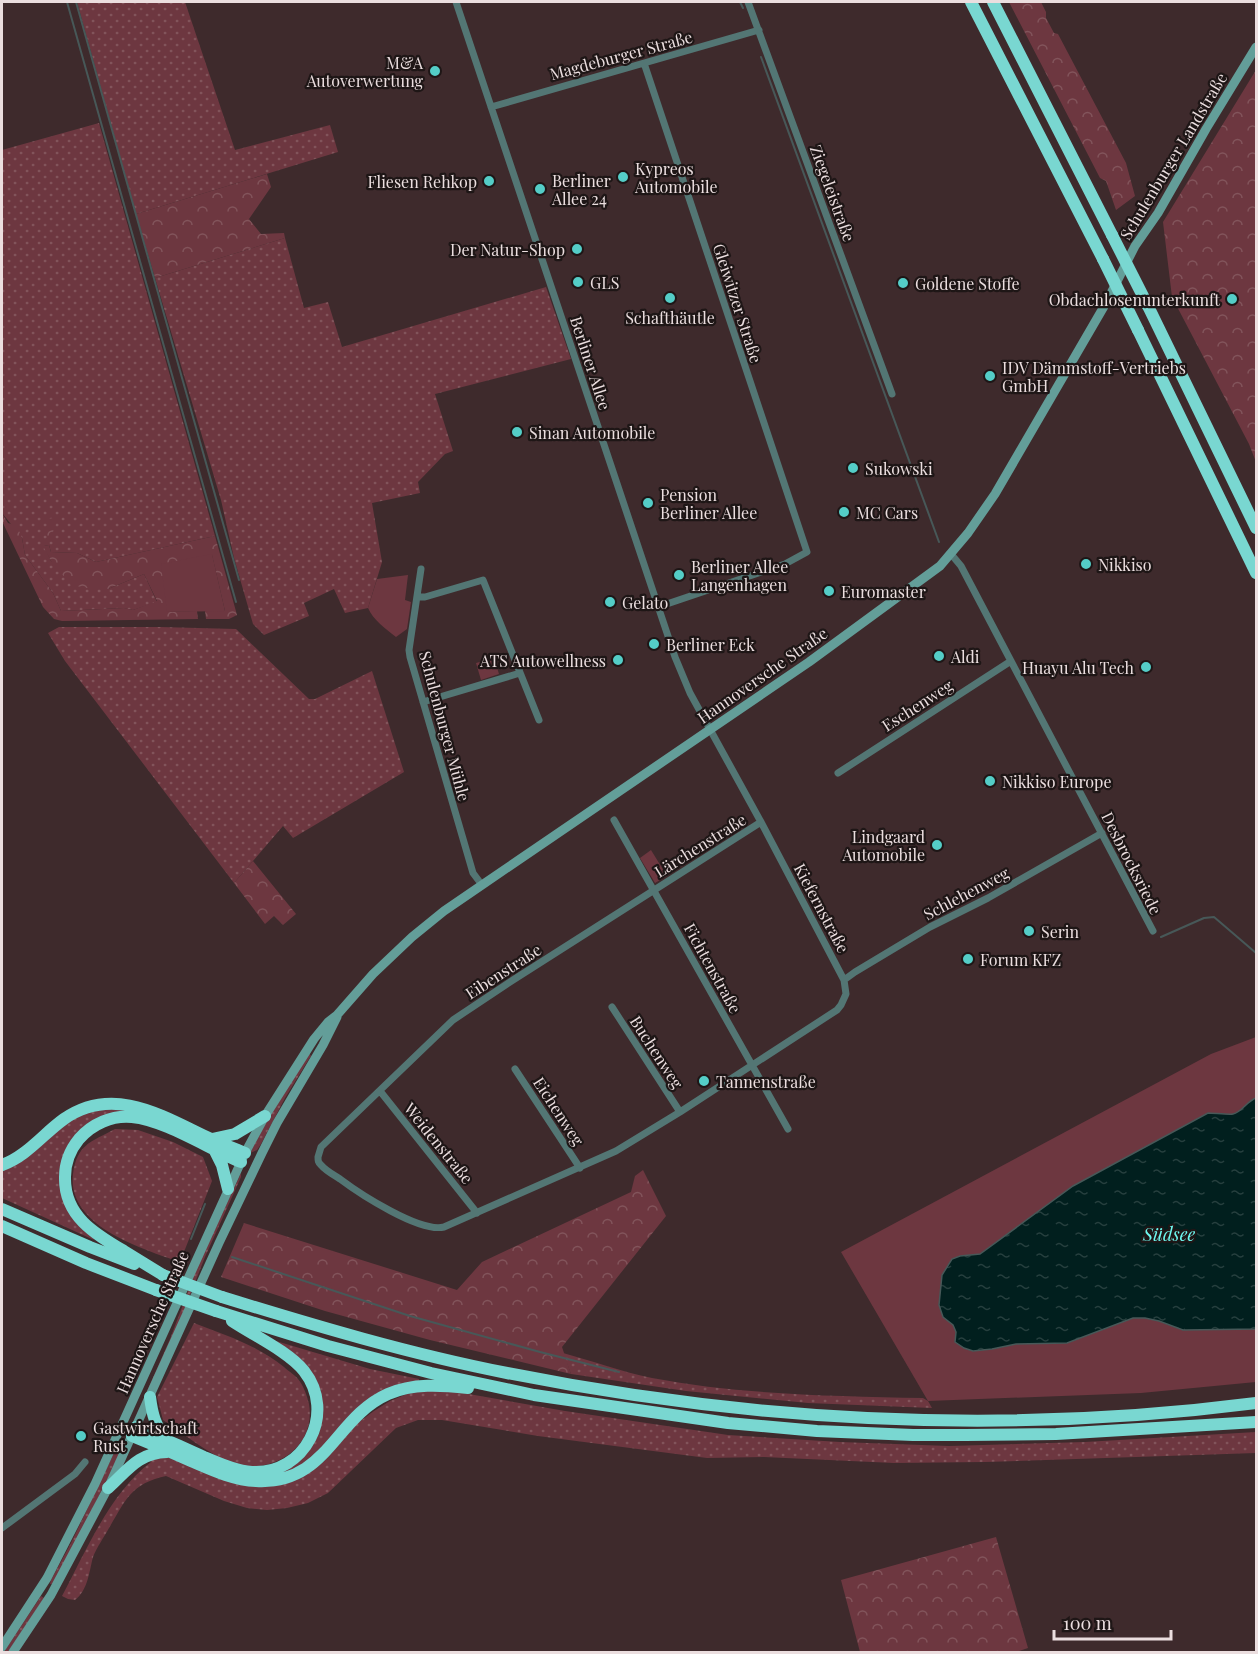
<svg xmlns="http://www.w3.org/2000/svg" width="1258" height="1654" viewBox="0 0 1258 1654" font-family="'Playfair Display',serif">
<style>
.grass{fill:url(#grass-dots)}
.forest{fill:url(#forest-crowns)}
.park{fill:#6d3740}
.water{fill:url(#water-ripples);stroke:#475858;stroke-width:1.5}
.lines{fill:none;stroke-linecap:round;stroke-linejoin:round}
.stream{stroke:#475858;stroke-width:2}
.minor{stroke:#537674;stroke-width:7}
.secondary{stroke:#639e99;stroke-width:9}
.motorway{stroke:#79d7d1;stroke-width:12}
.motorway-bridge{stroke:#79d7d1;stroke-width:12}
.poi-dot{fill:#54cdc7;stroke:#1e1616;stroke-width:2}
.labels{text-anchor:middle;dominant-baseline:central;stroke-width:4.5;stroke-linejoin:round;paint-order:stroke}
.street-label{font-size:16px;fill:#ebdedf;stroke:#1e1616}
.poi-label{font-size:16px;fill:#ebdedf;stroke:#1e1616;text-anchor:start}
.water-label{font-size:18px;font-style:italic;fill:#6ef8f0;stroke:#1e1616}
</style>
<defs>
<pattern id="grass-dots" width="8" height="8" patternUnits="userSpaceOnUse" patternTransform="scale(1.5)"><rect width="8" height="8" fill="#6d3740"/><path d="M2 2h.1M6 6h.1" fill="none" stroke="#82545b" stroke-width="1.8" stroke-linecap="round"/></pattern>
<pattern id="forest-crowns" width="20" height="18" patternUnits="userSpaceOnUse" patternTransform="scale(1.5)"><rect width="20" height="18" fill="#6d3740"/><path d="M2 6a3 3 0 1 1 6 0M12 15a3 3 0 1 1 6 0" fill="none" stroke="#82545b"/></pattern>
<pattern id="water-ripples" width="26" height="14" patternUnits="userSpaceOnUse" patternTransform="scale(1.5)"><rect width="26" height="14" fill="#011f1e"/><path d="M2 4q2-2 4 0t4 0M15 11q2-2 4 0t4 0" fill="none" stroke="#263f3e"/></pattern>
</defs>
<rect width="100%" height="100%" fill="#3e2a2c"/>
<path class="grass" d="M 77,2 L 185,2 L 235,150 L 330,125 L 338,152 L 136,214 Z
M 99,123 L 215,536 L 96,562 L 77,553 L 51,552 L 49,545 L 44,546 L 51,561 L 108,589 L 144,574 L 157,602 L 133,610 L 123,608 L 61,611 L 53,593 L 25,555 L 22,538 L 2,513 L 2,150 Z
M 285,238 L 304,308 L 328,302 L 342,347 L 546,287 L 571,359 L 435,394 L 453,451 L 445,454 L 418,482 L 420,493 L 372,503 L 382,562 L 368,608 L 345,613 L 334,589 L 304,603 L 309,616 L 264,635 L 253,624 L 234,558 L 221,500 L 155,278 Z
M 59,627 L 160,627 L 236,629 L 309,699 L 315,699 L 372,671 L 404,772 L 293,838 L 283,826 L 234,883 L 65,661 L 48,633 Z
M 309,1053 L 311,1056 L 309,1059 L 285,1098 L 261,1144 L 257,1150 L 250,1153 L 266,1122 Z
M 109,1106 L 159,1120 L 97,1120 L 60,1179 L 94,1240 L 2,1198 L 2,1168 L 81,1113 Z
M 115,1129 L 138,1130 L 173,1142 L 203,1157 L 212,1181 L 180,1262 C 141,1248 67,1226 73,1174 C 77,1144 91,1142 115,1129 Z
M 241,1173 L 241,1177 L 205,1257 L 176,1331 L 136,1416 L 170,1339 L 196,1270 Z
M 194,1323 C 225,1335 257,1345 284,1367 C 288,1371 295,1375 298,1379 C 304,1386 307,1396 309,1404 C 316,1446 276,1473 238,1465 C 215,1459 184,1434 163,1420 L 157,1397 Z
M 276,1341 L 370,1369 L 419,1379 L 419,1383 L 387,1391 L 304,1467 L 271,1478 L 253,1475 L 309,1450 L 319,1434 L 323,1414 L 321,1391 L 308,1367 L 276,1343 Z
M 563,1353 C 593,1361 622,1372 652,1378 C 742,1395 833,1396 923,1398 L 928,1401 L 932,1408 L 808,1403 L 686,1391 L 571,1374 Z
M 425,1390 L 446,1390 L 565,1411 L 728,1435 L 840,1442 L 949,1446 L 1085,1442 L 1256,1432 L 1256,1453 L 985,1462 L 894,1463 L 764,1457 L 707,1458 L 538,1436 L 442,1420 L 418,1420 L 396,1428 L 328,1493 L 308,1503 L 287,1508 L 267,1510 L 247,1508 L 224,1501 L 166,1476 C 130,1484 126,1500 109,1528 C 104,1537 97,1547 93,1557 C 89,1572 88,1590 75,1600 L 68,1599 L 62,1596 C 86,1551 110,1493 151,1462 L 151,1458 L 174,1457 L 219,1477 L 307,1474 L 324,1461 L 359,1422 L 374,1411 L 390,1401 L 407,1394 Z
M 125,1439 L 127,1439 L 84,1526 L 53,1584 L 50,1584 L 51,1580 L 71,1543 L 115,1451 L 118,1445 Z
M 41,1596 L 44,1598 L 8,1652 L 4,1652 Z"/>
<path class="forest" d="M 1009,2 L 1041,2 L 1046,12 L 1046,18 L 1054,33 L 1058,34 L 1126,163 L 1135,196 L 1116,210 L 1106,181 L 1100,178 Z
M 1256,70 L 1256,462 L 1249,444 L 1172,297 L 1163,222 Z
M 267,174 L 271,187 L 249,219 L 261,234 L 284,233 L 285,238 L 155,278 L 136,214 Z
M 2,513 L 8,523 L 17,526 L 22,538 L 25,555 L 53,593 L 61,611 L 124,608 L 133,610 L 157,601 L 144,574 L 108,589 L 87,588 L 71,585 L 51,561 L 43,546 L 49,545 L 51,552 L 77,553 L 96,562 L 215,536 L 237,615 L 229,619 L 206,619 L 205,611 L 225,611 L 212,555 L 167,612 L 197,611 L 198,619 L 62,621 L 54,619 L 43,607 L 2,521 Z
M 58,517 L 51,538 L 47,537 L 48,519 Z
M 253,861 L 296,914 L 283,925 L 274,916 L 265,924 L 234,883 Z
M 643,1170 L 666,1216 L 562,1347 L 571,1374 L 430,1340 L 325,1311 L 221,1277 L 244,1223 L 457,1290 L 482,1262 L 631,1192 L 635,1176 Z
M 996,1537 L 1028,1648 L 1016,1652 L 860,1652 L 841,1580 Z"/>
<path class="park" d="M 212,554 L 225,611 L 167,612 L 161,564 Z
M 408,575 L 405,600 L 411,602 L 407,629 L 396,637 C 386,629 373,620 368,608 L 377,579 Z
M 494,658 L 499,674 L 481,680 L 476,663 Z
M 651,850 L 667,876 L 655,883 L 640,858 Z
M 1256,1037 L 1256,1098 C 1247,1101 1242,1112 1233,1114 C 1229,1115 1214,1113 1208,1113 L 1073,1186 L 980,1254 L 960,1256 L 952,1259 L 942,1275 L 939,1305 L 943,1317 L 953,1325 L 956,1332 L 955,1342 L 973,1351 L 992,1349 L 1016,1344 L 1067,1343 L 1133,1318 L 1145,1318 L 1159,1321 L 1183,1330 L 1256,1329 L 1256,1382 L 1141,1393 L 928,1401 L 841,1252 L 1211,1054 Z"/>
<path class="water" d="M 1256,1098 L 1256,1329 L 1183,1330 L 1159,1321 L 1145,1318 L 1133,1318 L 1067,1343 L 1016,1344 L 992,1349 L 973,1351 L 964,1348 L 955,1342 L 956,1332 L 953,1325 L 943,1317 L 939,1305 L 942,1275 L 952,1259 L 960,1256 L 980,1254 L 1073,1186 L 1208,1113 C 1214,1113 1229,1115 1233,1114 C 1242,1112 1247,1101 1256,1098 Z"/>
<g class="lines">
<path class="stream" d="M 67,2 L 236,602
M 76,2 L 239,580
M 740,2 L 743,8
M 761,57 L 939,542
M 1161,937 L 1204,918 L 1214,917 L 1256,953
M 191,1239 L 205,1204
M 232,1257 L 410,1316 L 540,1352 L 619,1372"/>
<path class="minor" d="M 456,2 L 675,657 L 690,693 L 761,822 L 844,980 L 846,994 L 841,1005 L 837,1010 L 680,1112 L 616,1151 L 444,1227 C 420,1233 360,1194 340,1179 C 334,1175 326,1171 321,1165 C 318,1162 318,1161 318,1157 L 321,1147 L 453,1020 L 513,980 L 761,822
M 748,2 L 892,394
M 644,63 L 807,552 L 785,564 L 658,607
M 491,107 L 759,30
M 951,554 L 961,566 L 1153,931
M 421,569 L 409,650 L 410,657 L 473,873 L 482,885
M 417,597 L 425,597 L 483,580 L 539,720
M 423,702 L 520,673
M 838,773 L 1011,661
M 614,820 L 788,1129
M 844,980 L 855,972 L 930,927 L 988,898 L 1102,833
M 612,1007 L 680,1112
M 515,1069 L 580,1168
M 380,1091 L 477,1213
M 2,1528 L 75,1474 L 85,1462"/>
<path class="secondary" d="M 2,1647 L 47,1578 L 95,1484 L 245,1153 L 265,1116 L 314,1039 L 328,1022 L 337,1015 L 373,974 L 412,937 L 444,911 L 482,885 L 809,662 L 940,566 L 968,533 L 995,494 L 1106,303 L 1135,246 L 1158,213 L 1206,129 L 1256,47
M 13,1652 L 51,1595 L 108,1488 L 219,1243 L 262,1153 L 277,1123 L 323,1045 L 337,1017"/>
<path class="motorway" d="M 971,2 L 1103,259
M 993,2 L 1112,235
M 1148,306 L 1256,528
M 1138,330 L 1256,573
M 212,1139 L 235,1134 L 265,1116
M 215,1151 L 222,1165 L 228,1189
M 2,1165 C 27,1156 43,1134 64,1119 C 114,1084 164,1117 211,1139 C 222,1144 234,1148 245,1153
M 2,1209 L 90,1247 L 134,1264
M 2,1226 L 86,1263 L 156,1290
M 163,1275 C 150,1267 137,1259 124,1251 C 95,1234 64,1216 65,1177 C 65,1164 70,1150 79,1139 C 92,1124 112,1115 132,1117 C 165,1120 209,1149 241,1162
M 222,1297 C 316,1326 410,1354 507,1373 C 753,1422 1007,1435 1256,1403
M 216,1311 L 328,1346 L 431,1373 L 534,1395 L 728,1423 L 817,1431 L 913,1435 L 965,1435 L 1056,1434 L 1256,1422
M 150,1397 C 152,1413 155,1427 167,1439
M 136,1427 C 159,1436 181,1447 204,1457 C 219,1463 235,1471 252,1472 C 305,1475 337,1413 304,1371 C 289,1352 253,1335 232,1321
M 132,1436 C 152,1444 171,1452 191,1461 C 212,1470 233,1480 256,1481 C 327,1485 334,1418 388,1394 C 413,1383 441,1385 468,1388
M 108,1488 C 128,1470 138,1453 167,1452"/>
<path class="motorway-bridge" d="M 1112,235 L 1148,306
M 1103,259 L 1138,330
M 163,1275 L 222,1297
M 156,1290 L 216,1311"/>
</g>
<g class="poi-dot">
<circle cx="435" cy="71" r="6"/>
<circle cx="623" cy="177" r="6"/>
<circle cx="489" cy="181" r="6"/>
<circle cx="540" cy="189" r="6"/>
<circle cx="577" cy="249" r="6"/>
<circle cx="578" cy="282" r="6"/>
<circle cx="903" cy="283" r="6"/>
<circle cx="670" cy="298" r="6"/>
<circle cx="1232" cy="299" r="6"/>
<circle cx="990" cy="376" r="6"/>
<circle cx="517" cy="432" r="6"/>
<circle cx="853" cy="468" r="6"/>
<circle cx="648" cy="503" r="6"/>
<circle cx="844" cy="512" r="6"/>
<circle cx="1086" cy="564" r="6"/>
<circle cx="679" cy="575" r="6"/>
<circle cx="829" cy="591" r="6"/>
<circle cx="610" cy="602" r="6"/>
<circle cx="654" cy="644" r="6"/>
<circle cx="939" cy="656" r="6"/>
<circle cx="618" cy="660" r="6"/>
<circle cx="1146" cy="667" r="6"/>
<circle cx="990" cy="781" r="6"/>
<circle cx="937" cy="845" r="6"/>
<circle cx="1029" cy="931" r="6"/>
<circle cx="968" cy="959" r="6"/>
<circle cx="704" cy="1081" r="6"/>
<circle cx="81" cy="1436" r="6"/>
</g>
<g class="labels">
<g class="street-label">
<text transform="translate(621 55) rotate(-15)">Magdeburger Straße</text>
<text transform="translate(1173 156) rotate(-59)">Schulenburger Landstraße</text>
<text transform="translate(833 193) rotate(70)">Ziegeleistraße</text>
<text transform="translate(738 303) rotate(72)">Gleiwitzer Straße</text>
<text transform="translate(591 363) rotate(72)">Berliner Allee</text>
<text transform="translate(762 675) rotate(-35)">Hannoversche Straße</text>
<text transform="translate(917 705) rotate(-33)">Eschenweg</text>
<text transform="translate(445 726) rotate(75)">Schulenburger Mühle</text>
<text transform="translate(700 845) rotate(-32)">Lärchenstraße</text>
<text transform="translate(1132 863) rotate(63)">Desbrocksriede</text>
<text transform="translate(966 893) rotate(-28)">Schlehenweg</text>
<text transform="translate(822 908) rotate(62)">Kiefernstraße</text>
<text transform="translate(713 968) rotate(61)">Fichtenstraße</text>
<text transform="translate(503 971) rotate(-33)">Eibenstraße</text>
<text transform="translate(657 1052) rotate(57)">Buchenweg</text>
<text transform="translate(559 1111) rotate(57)">Eichenweg</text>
<text transform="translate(439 1143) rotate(51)">Weidenstraße</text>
<text transform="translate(152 1322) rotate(-66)">Hannoversche Straße</text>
</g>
<g class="poi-label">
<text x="423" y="62" text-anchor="end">M&amp;A<tspan x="423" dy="18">Autoverwertung</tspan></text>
<text x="635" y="168">Kypreos<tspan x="635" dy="18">Automobile</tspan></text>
<text x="552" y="180">Berliner<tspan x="552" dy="18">Allee 24</tspan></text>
<text x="477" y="181" text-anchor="end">Fliesen Rehkop</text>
<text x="565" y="249" text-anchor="end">Der Natur-Shop</text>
<text x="590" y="282">GLS</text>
<text x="915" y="283">Goldene Stoffe</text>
<text x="1220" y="299" text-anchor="end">Obdachlosenunterkunft</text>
<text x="670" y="317" text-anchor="middle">Schafthäutle</text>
<text x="1002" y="367">IDV Dämmstoff-Vertriebs<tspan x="1002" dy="18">GmbH</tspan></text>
<text x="529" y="432">Sinan Automobile</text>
<text x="865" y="468">Sukowski</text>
<text x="660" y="494">Pension<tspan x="660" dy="18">Berliner Allee</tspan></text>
<text x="856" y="512">MC Cars</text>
<text x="1098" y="564">Nikkiso</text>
<text x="691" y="566">Berliner Allee<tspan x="691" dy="18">Langenhagen</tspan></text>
<text x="841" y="591">Euromaster</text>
<text x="622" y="602">Gelato</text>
<text x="666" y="644">Berliner Eck</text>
<text x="951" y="656">Aldi</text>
<text x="606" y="660" text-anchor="end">ATS Autowellness</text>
<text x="1134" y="667" text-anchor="end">Huayu Alu Tech</text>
<text x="1002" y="781">Nikkiso Europe</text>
<text x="925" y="836" text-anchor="end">Lindgaard<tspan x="925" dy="18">Automobile</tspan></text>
<text x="1041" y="931">Serin</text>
<text x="980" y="959">Forum KFZ</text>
<text x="716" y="1081">Tannenstraße</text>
<text x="93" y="1427">Gastwirtschaft<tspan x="93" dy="18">Rust</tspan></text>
</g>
<g class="water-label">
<text x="1169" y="1234">Südsee</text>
</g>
</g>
<rect width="1258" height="1654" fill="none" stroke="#ebdedf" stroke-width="6"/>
<path d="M1054 1630v9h117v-9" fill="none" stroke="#ebdedf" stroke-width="3"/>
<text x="1063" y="1630" font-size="18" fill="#ebdedf" stroke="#1e1616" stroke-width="4.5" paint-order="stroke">100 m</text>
</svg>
